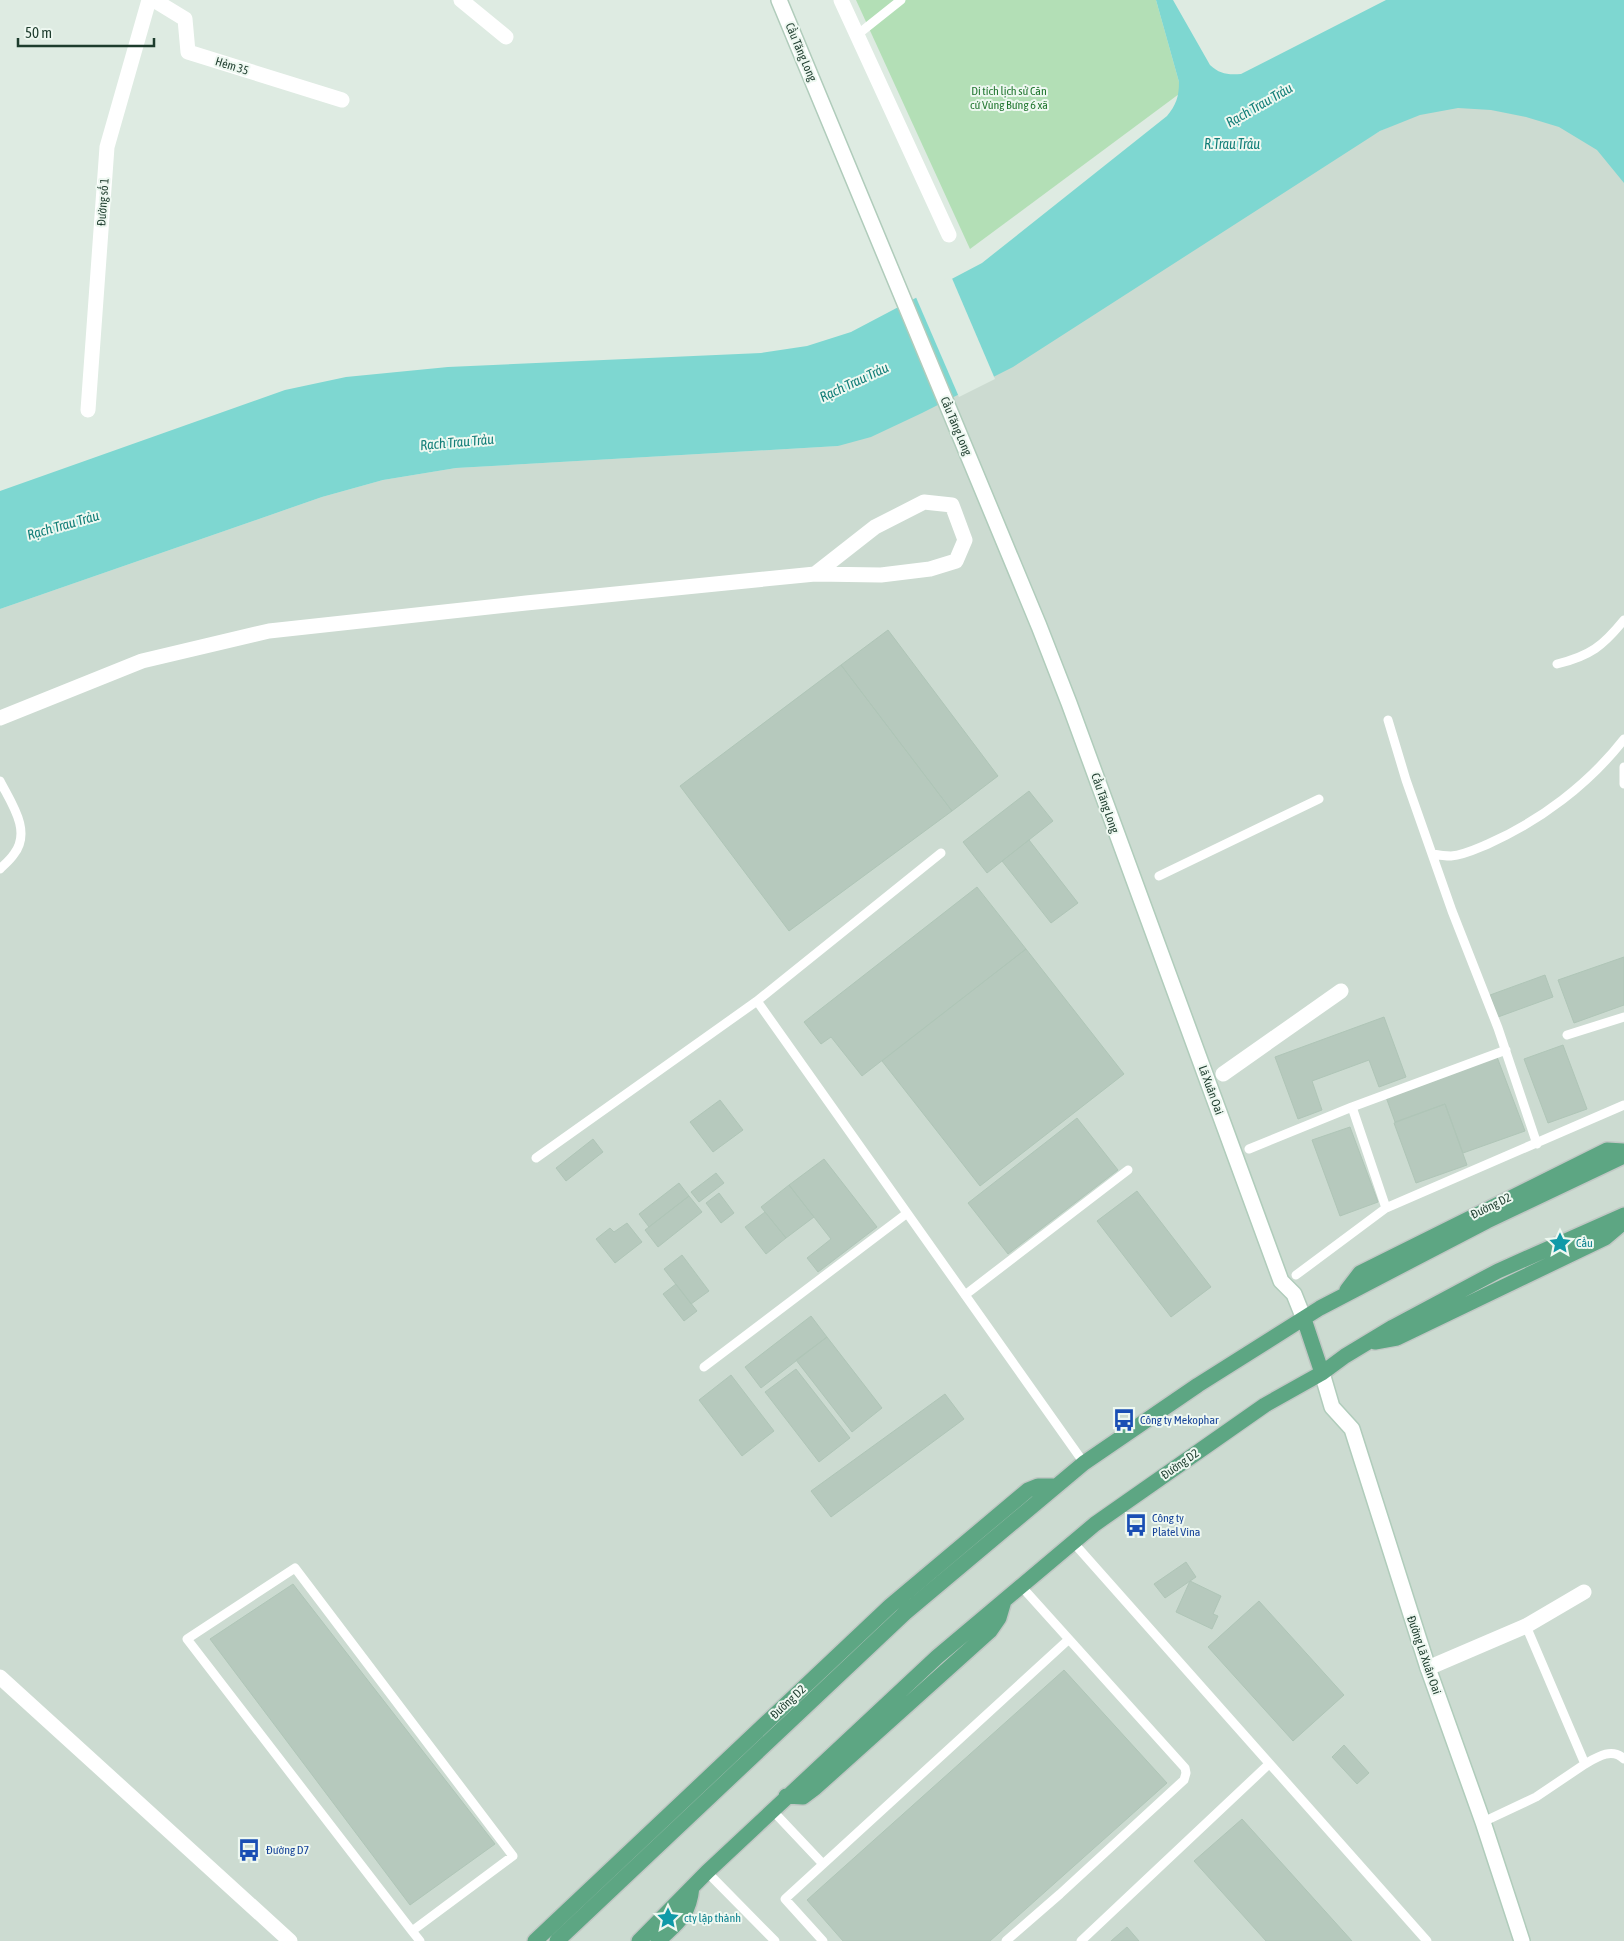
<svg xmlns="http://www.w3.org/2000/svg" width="1624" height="1941" viewBox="0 0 1624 1941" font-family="'Asap Condensed',sans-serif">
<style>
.built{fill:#ccdbd1}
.green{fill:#b3dfb6}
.water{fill:#7ed7d1}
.pier{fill:#deebe2}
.building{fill:#b6c9bd;stroke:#afc5b7}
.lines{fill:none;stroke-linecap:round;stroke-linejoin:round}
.secondary-casing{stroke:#b0ccbb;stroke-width:18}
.primary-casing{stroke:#c0c8c4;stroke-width:18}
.lane{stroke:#fff;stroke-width:9}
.street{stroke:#fff;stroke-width:15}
.secondary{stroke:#fff;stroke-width:15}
.primary{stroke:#5da683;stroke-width:15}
.labels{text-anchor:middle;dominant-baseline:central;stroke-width:4;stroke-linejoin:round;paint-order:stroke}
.street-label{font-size:12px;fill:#1d3c2d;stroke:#eef8f1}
.park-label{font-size:12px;fill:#237731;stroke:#eef8f1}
.culture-label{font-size:12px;fill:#0d838f;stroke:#eef8f1;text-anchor:start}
.transit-label{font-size:12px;fill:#164399;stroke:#eef8f1;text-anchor:start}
.water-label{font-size:14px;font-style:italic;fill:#127e78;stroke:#eef8f1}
</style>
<rect width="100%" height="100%" fill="#deebe2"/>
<path class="built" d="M 1624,19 L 1624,1941 L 0,1941 L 0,609 L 322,497 L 383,480 L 456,468 L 838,446 L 1380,131 Z"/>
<path class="green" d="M 856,0 L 1156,0 L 1179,82 L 1179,94 L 970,249 Z"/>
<path class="water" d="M 1156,0 L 1173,0 L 1210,65 C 1220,74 1227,75 1241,74 L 1386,0 L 1624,0 L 1624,183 L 1597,150 L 1559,127 L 1526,117 L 1491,110 L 1458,108 L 1420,115 L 1380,131 L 1013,367 L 922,413 L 871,437 L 838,446 L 456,468 L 383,480 L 322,497 L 0,609 L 0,491 L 285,390 L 346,377 L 448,367 L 761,353 L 807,346 L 851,332 L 982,263 L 1167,116 C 1176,105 1179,97 1179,82 Z"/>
<path class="pier" d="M 951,276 L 995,379 L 959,397 L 915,295 Z"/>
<path class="building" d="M 888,630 L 998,776 L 952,811 L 841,665 Z
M 841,665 L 952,811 L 789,931 L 680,786 Z
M 1029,791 L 1053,821 L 987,873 L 963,842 Z
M 1029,840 L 1078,903 L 1051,923 L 1002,861 Z
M 977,887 L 1026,949 L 862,1076 L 831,1037 L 821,1044 L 804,1022 Z
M 1026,949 L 1124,1074 L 980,1186 L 882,1061 Z
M 1624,957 L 1624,1005 L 1574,1023 L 1558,980 Z
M 1545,975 L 1553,997 L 1498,1017 L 1490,995 Z
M 1384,1017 L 1406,1077 L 1379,1087 L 1369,1060 L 1312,1081 L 1322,1110 L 1298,1119 L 1275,1057 Z
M 1563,1045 L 1587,1109 L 1548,1123 L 1524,1059 Z
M 1497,1057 L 1525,1131 L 1463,1153 L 1445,1104 L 1395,1122 L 1386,1097 Z
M 720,1100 L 743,1130 L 713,1152 L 690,1122 Z
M 1445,1104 L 1467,1165 L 1416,1183 L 1394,1123 Z
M 1077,1118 L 1118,1170 L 1008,1254 L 968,1203 Z
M 1350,1127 L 1378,1202 L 1340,1216 L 1312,1140 Z
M 593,1139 L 603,1152 L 566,1181 L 556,1168 Z
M 824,1159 L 877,1227 L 818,1272 L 807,1258 L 831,1239 L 789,1185 Z
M 716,1173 L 724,1183 L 699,1202 L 691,1192 Z
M 679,1183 L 689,1196 L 649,1227 L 639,1214 Z
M 789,1185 L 814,1217 L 786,1238 L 761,1207 Z
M 1137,1191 L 1211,1287 L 1171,1317 L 1097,1221 Z
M 719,1193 L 734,1213 L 721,1223 L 706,1203 Z
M 689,1196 L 702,1212 L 658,1247 L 645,1230 Z
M 765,1212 L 786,1238 L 766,1254 L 745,1227 Z
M 627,1223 L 642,1242 L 615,1263 L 596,1239 L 610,1228 L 614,1232 Z
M 682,1255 L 709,1291 L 691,1304 L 664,1269 Z
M 676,1284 L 697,1311 L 684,1321 L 663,1294 Z
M 811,1316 L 827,1337 L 761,1388 L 745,1367 Z
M 827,1337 L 882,1408 L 852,1432 L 796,1360 Z
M 796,1369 L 850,1438 L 819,1462 L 765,1392 Z
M 731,1375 L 774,1431 L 742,1456 L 699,1400 Z
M 945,1394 L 964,1419 L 831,1517 L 811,1491 Z
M 1186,1562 L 1196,1577 L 1165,1598 L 1154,1584 Z
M 1190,1581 L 1221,1596 L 1213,1614 L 1218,1616 L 1212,1629 L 1176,1612 Z
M 293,1584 L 495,1844 L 410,1905 L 210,1639 Z
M 1259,1601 L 1344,1695 L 1293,1741 L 1208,1647 Z
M 1064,1670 L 1167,1783 L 990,1941 L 843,1941 L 807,1900 Z
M 1344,1745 L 1369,1773 L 1357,1784 L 1332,1757 Z
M 1242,1819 L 1352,1941 L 1266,1941 L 1194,1861 Z
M 1127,1927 L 1139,1941 L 1111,1941 Z"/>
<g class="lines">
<defs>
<path id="secondary" d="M 779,0 L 1039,626 L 1069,703 L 1281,1281 L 1294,1294 L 1304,1319
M 1322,1373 L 1332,1407 L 1352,1429 L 1428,1668 L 1483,1822 L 1522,1941"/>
<path id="primary" d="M 1347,1290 L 1360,1273 L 1607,1150 L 1624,1151
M 1304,1319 L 1322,1373
M 1375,1342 L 1397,1338 L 1605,1238 L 1624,1222
M 786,1796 L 803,1797 L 815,1788 L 990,1631 L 999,1618 L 1004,1601
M 535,1941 L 890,1606 L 1028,1490 L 1038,1486 L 1056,1486
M 557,1941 L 905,1613 L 1084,1463 L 1198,1385 L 1320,1308 L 1487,1221 L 1624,1156
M 639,1941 L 707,1872 L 937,1657 L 1095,1524 L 1265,1405 L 1322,1373 L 1345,1356 L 1393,1327 L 1498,1271 L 1624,1215
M 658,1941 C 678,1922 689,1916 692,1887"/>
</defs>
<use href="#secondary" class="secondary-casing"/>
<use href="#primary" class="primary-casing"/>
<path class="lane" d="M 857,35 L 901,0
M 1557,664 C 1590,656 1603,646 1624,620
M 1388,720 L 1406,780 L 1452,911 L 1498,1028 L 1537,1144
M 1624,767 L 1624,784
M 0,781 C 11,803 32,831 14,854 C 10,860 5,864 0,869
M 941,853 L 757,1001 L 1084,1463
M 1432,854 C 1438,855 1445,856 1451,856 C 1464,855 1476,849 1488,844 C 1540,821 1589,784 1624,739
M 1159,876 L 1319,799
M 1567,1035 L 1624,1017
M 1352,1107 L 1386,1208
M 1249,1149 L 1352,1107 L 1506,1050
M 536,1158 L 757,1001
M 1296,1275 L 1386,1208 L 1624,1105
M 965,1295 L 1128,1170
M 704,1367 L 906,1214
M 1072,1541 L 1427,1941
M 1526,1626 L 1585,1764 C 1597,1757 1612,1747 1624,1759
M 772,1810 L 823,1864
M 1483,1822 L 1536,1797 L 1585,1764
M 707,1872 L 775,1941
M 412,1931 L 513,1856 L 295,1568 L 187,1639 L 412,1931 L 420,1941
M 823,1941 L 785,1899 L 1068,1640
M 1006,1941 L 1060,1894 L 1184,1780 L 1186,1773 L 1185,1768 L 1021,1586
M 1081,1941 L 1269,1764"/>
<path class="street" d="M 154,0 L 185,19 L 188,52 L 342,100
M 461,0 L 506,37
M 841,0 L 949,235
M 88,410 L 107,147 L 149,0
M 0,718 L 142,661 L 269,631 L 526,603 L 815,574 L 881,575 L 930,569 L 956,561 L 965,540 L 952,505 L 924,502 L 875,527 L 815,574
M 1223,1074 L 1341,991
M 1428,1668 L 1526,1626 L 1584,1592
M 0,1677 L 290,1941"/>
<use href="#secondary" class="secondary"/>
<use href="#primary" class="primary"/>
</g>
<defs>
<symbol id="sight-bare" viewBox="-9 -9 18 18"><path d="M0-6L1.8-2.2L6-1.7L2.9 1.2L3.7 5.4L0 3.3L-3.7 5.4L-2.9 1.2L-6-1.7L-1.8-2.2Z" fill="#0f9aa8" stroke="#eef8f1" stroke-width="2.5" paint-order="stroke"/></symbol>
<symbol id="bus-bare" viewBox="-9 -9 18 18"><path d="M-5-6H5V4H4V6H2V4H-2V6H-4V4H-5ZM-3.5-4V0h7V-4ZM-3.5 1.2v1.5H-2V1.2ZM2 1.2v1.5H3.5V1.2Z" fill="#1a4fb4" stroke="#eef8f1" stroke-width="2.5" paint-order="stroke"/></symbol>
</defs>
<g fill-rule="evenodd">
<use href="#sight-bare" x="1544" y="1227" width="32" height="32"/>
<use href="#bus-bare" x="1108" y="1404" width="32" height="32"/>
<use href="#bus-bare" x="1120" y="1509" width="32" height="32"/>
<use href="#bus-bare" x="233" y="1834" width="32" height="32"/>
<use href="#sight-bare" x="652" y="1902" width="32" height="32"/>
</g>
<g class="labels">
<g class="street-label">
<text transform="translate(801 52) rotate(67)">Cầu Tăng Long</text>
<text transform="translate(232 66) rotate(17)">Hẻm 35</text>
<text transform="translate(103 202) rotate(-86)">Đường số 1</text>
<text transform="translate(956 426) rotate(67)">Cầu Tăng Long</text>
<text transform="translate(1105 803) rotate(71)">Cầu Tăng Long</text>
<text transform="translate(1211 1090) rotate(70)">Lã Xuân Oai</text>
<text transform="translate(1491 1206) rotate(-26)">Đường D2</text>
<text transform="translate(1180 1464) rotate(-35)">Đường D2</text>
<text transform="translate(1424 1655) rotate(71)">Đường Lã Xuân Oai</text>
<text transform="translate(788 1702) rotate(-43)">Đường D2</text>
</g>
<g class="park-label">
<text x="1009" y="91">Di tích lịch sử Căn<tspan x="1009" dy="14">cứ Vùng Bưng 6 xã</tspan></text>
</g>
<g class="culture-label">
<text x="1576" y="1243">Cầu</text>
<text x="684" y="1918">cty lập thành</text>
</g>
<g class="transit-label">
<text x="1140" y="1420">Công ty Mekophar</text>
<text x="1152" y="1518">Công ty<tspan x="1152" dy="14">Platel Vina</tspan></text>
<text x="266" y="1850">Đường D7</text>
</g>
<g class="water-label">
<text transform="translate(1259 105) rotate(-30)">Rạch Trau Trảu</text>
<text x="1232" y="144">R.Trau Trảu</text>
<text transform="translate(854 382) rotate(-25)">Rạch Trau Trảu</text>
<text transform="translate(457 442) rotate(-5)">Rạch Trau Trảu</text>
<text transform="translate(63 525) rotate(-16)">Rạch Trau Trảu</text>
</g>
</g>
<path d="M18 38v8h136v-8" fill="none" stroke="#1d3c2d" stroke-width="2.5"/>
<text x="25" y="38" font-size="15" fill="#1d3c2d" stroke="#eef8f1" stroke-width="4" paint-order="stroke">50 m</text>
</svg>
